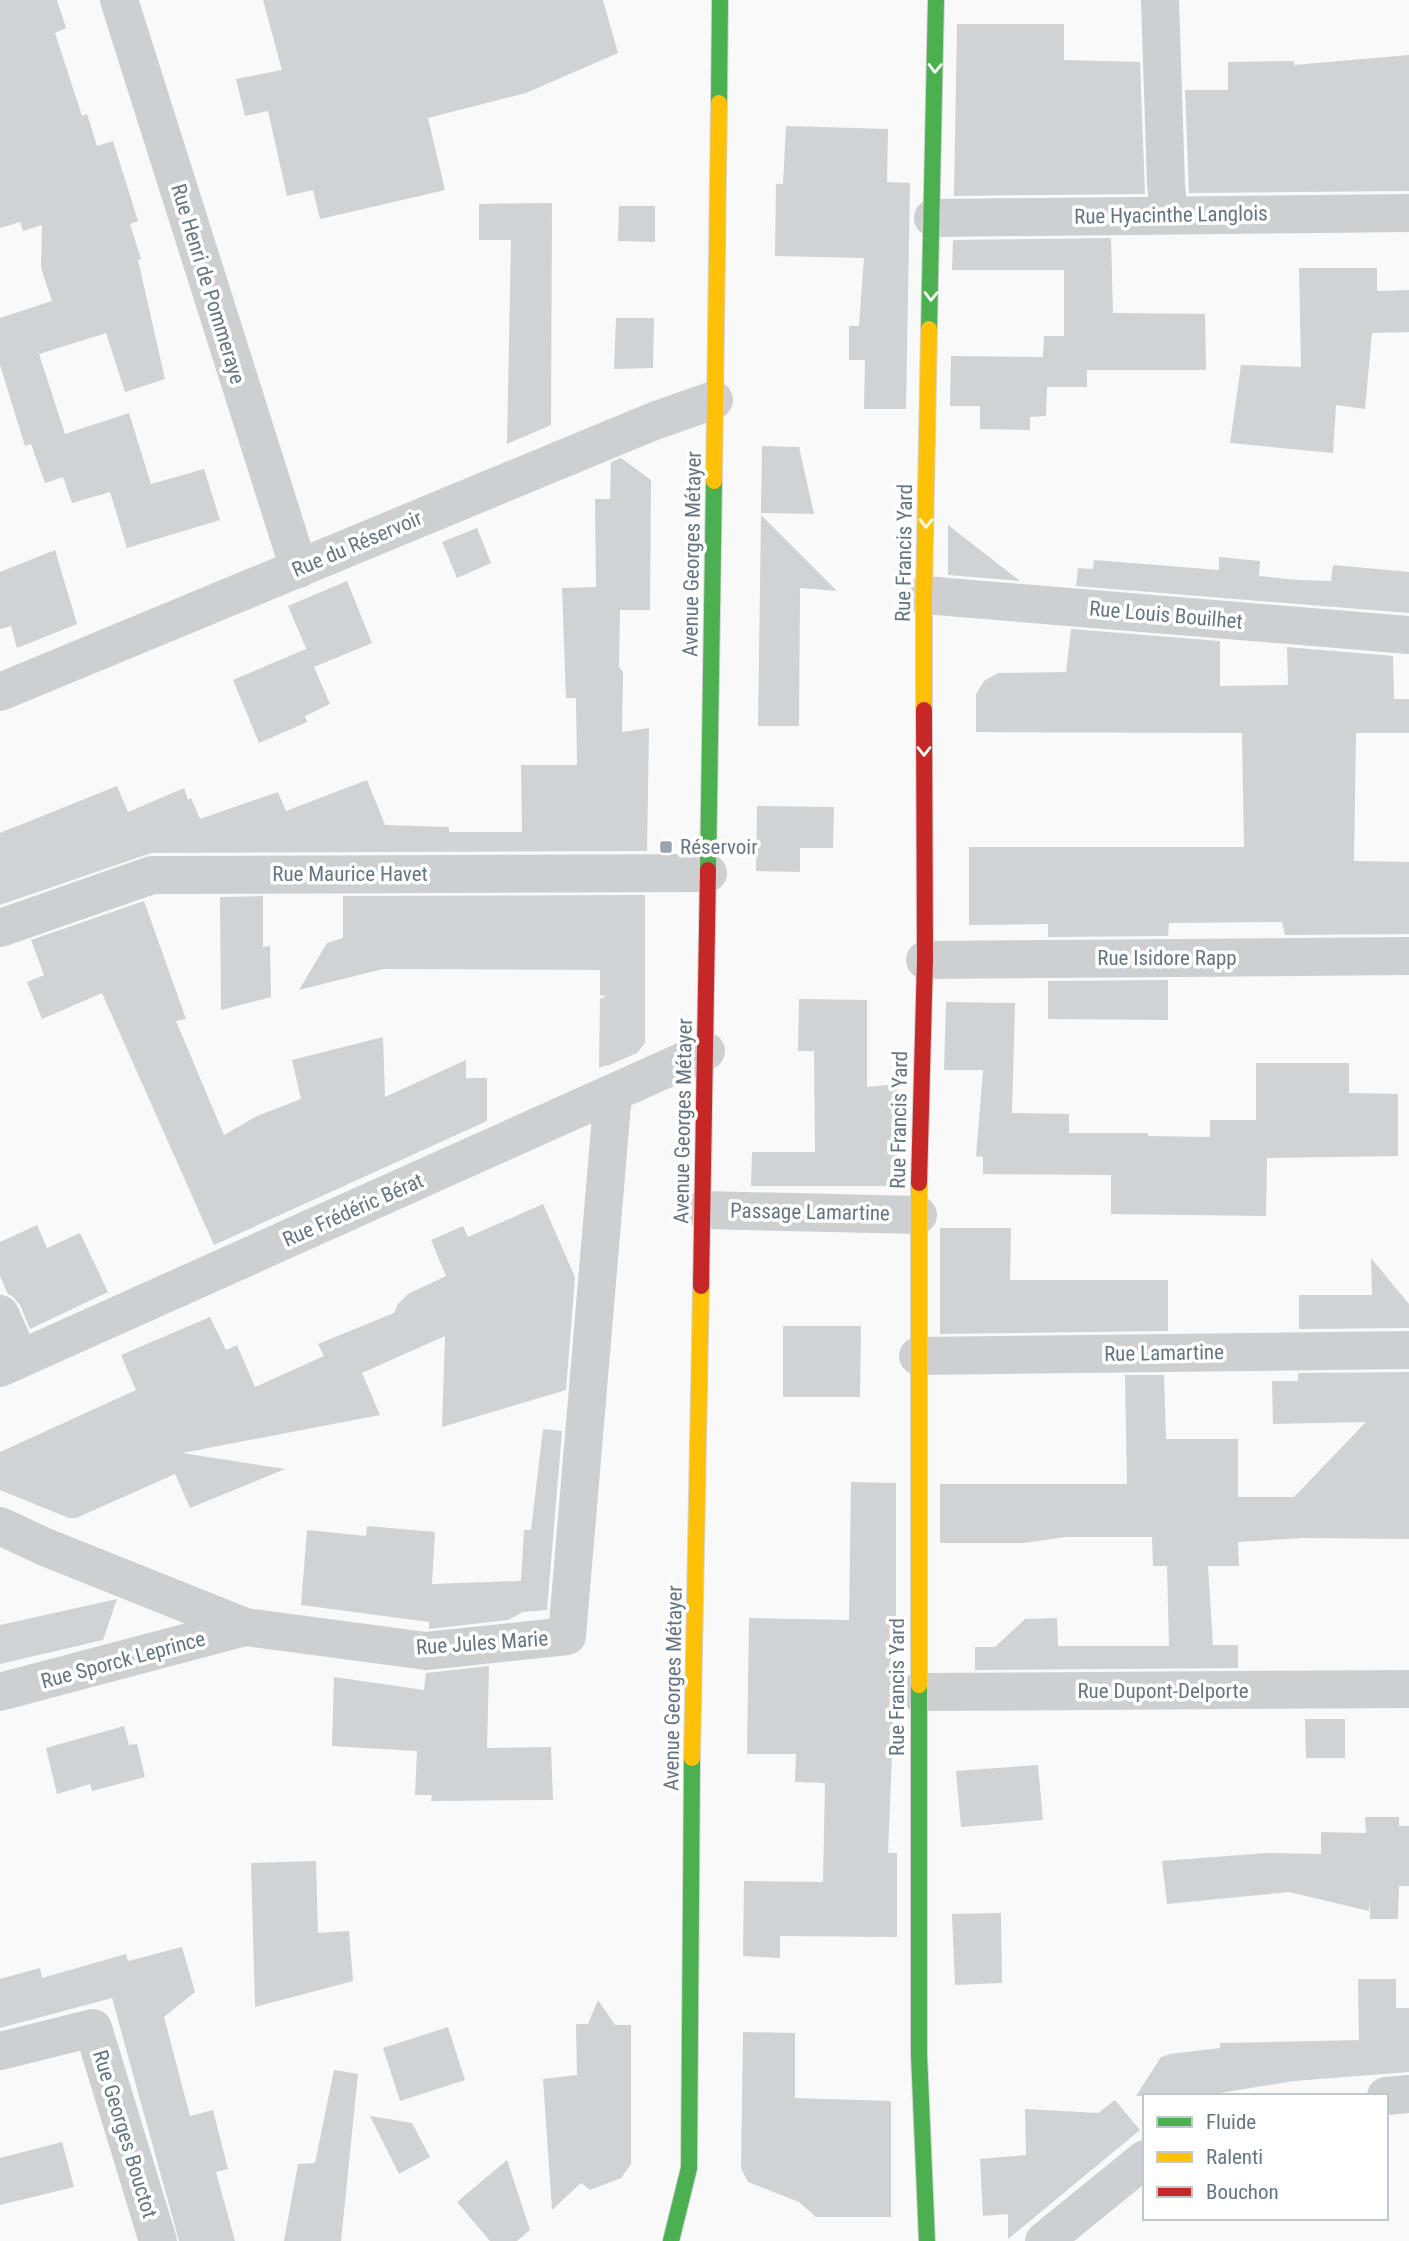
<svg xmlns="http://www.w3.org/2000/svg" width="1409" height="2241" viewBox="0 0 1409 2241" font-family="'Roboto Condensed',sans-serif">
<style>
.building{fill:#d0d2d3}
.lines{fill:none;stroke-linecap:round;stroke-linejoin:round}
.fast-casing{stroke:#d5d6d7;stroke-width:18}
.slow-casing{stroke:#d5d6d7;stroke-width:18}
.jam-casing{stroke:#d5d6d7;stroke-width:18}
.street{stroke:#cecfd0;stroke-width:38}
.fast{stroke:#4caf50;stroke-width:16}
.slow{stroke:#ffc107;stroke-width:16}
.jam{stroke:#c62828;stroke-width:16}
.oneway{stroke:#f6fbf6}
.poi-dot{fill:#99a4ac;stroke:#fff;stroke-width:2.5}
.labels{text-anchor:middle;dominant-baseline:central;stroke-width:7;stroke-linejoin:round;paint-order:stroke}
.street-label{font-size:21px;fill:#657683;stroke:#fff}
.poi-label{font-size:21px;fill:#657683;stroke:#fff;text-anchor:start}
</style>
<rect width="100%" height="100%" fill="#f9f9f9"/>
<path class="building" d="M 0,0 L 57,0 L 66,28 L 55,33 L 82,116 L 87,114 L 97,146 L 113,141 L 138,221 L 130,224 L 141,259 L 138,260 L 165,379 L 125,392 L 106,333 L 39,354 L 65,434 L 129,413 L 151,484 L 204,469 L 220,520 L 127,548 L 110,492 L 72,503 L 63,477 L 45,483 L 31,444 L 25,446 L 0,365 L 0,318 L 52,301 L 41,268 L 42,225 L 23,231 L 20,222 L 0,228 Z
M 263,0 L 603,0 L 618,53 L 526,93 L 428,118 L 445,190 L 320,219 L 313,190 L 287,196 L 268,111 L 245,116 L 236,79 L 282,70 Z
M 957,24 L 1064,24 L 1064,60 L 1140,62 L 1145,194 L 954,196 Z
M 1409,55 L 1409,191 L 1189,193 L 1185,90 L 1228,90 L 1228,62 L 1294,61 L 1294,65 Z
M 786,126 L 888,129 L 887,182 L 910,183 L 906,409 L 864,409 L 865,360 L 849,360 L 849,326 L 859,326 L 864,258 L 775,256 L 776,184 L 783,184 Z
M 552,203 L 551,425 L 507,444 L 511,240 L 479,240 L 479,204 Z
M 619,206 L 655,206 L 655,242 L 618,241 Z
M 1111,238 L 1113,313 L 1205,314 L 1206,370 L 1087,370 L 1087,387 L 1047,387 L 1046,416 L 1030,417 L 1030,430 L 980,429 L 980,406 L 950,406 L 951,356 L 1043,357 L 1044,336 L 1064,336 L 1064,270 L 952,270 L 953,240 Z
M 1299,268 L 1377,268 L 1377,291 L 1409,290 L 1409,332 L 1372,333 L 1365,409 L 1336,405 L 1333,453 L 1230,443 L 1241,365 L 1301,367 Z
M 616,318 L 654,318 L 653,368 L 614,369 Z
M 762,446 L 799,447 L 814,514 L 761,513 Z
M 621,458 L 651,480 L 650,610 L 620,610 L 619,667 L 623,672 L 622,732 L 649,728 L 647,851 L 151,853 L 0,905 L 0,833 L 117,786 L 128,812 L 184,788 L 188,800 L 191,798 L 200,819 L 278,792 L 286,811 L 367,780 L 385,825 L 449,827 L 449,832 L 522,832 L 521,765 L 577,765 L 576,698 L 566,698 L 562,588 L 596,587 L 595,499 L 610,499 L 611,462 Z
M 761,515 L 837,591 L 800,588 L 799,726 L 758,726 Z
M 948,525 L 1020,581 L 948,575 Z
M 477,528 L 491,563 L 457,578 L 442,542 Z
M 55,550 L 77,624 L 17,648 L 11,626 L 0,629 L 0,572 Z
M 1219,557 L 1260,561 L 1259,576 L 1298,580 L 1331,581 L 1333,565 L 1409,572 L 1409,613 L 1076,586 L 1078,568 L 1093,569 L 1094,560 L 1219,570 Z
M 347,581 L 372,643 L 314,667 L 330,704 L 305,716 L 307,722 L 259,743 L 233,680 L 306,649 L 311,660 L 288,606 Z
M 1071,629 L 1220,641 L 1220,686 L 1288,685 L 1287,647 L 1393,656 L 1394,699 L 1409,699 L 1409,733 L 1356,733 L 1354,861 L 1409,862 L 1409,934 L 1285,935 L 1282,922 L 1169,923 L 1168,936 L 1048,937 L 1048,924 L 969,925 L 969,847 L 1244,847 L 1242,733 L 976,732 L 976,694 L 984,681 L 998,673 L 1066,672 Z
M 757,806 L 834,807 L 833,848 L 800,848 L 800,872 L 756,871 Z
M 645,895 L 645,1043 L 637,1053 L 607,1066 L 606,1065 L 599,1068 L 600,999 L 606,996 L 600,995 L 600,970 L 383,969 L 299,990 L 327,943 L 343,938 L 343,896 Z
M 263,896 L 263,947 L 270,946 L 271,997 L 221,1010 L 220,897 Z
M 144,901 L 186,1019 L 176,1021 L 224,1135 L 257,1116 L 301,1099 L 292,1060 L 383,1037 L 385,1097 L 466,1060 L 466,1078 L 487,1078 L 487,1121 L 214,1245 L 102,993 L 42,1019 L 27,982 L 44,975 L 31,940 Z
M 1168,980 L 1168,1020 L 1048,1019 L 1048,981 Z
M 799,999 L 867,1000 L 867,1087 L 898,1084 L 897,1186 L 751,1186 L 752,1152 L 815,1152 L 814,1051 L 798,1051 Z
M 946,1002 L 1015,1003 L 1012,1113 L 1069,1114 L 1069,1133 L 1148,1133 L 1148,1136 L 1210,1137 L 1210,1120 L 1256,1120 L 1256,1063 L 1349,1063 L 1349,1093 L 1398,1094 L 1398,1156 L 1267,1158 L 1266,1216 L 1111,1214 L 1111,1175 L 983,1174 L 983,1157 L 976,1156 L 983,1070 L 944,1070 Z
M 543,1204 L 575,1277 L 566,1390 L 442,1427 L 445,1336 L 362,1373 L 380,1415 L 182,1453 L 285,1469 L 190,1508 L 175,1474 L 76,1518 L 69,1518 L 0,1490 L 0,1452 L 136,1390 L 121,1355 L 210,1317 L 226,1350 L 237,1345 L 255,1387 L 324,1356 L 318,1344 L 394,1313 L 398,1304 L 408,1294 L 446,1276 L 431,1240 L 463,1226 L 468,1237 Z
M 37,1225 L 47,1248 L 80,1233 L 108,1292 L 30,1329 L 20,1305 L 13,1297 L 8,1294 L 0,1276 L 0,1242 Z
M 940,1228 L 1011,1228 L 1010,1280 L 1168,1280 L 1168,1331 L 940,1334 Z
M 1371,1258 L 1409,1304 L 1409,1328 L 1299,1329 L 1299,1295 L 1372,1295 Z
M 783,1326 L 861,1326 L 860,1397 L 783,1397 Z
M 1409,1372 L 1409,1539 L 1303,1538 L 1238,1542 L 1239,1566 L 1208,1566 L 1213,1645 L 1238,1645 L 1238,1668 L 975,1670 L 975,1647 L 995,1647 L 1025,1619 L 1057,1618 L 1058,1646 L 1169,1646 L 1167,1566 L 1153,1566 L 1152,1537 L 1066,1537 L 1023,1543 L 940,1543 L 940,1484 L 1127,1484 L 1125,1375 L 1164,1375 L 1166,1439 L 1238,1439 L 1238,1497 L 1294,1497 L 1366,1422 L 1273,1424 L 1272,1381 L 1298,1381 L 1298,1373 Z
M 543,1429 L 562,1431 L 547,1610 L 523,1612 L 508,1620 L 429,1629 L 429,1622 L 301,1605 L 307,1530 L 366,1536 L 367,1526 L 435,1532 L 432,1584 L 521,1581 L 524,1530 L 531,1530 Z
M 851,1482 L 896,1483 L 896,1619 L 890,1619 L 894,1755 L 892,1755 L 888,1853 L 897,1853 L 897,1937 L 780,1936 L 780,1958 L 743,1956 L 744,1881 L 823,1882 L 825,1783 L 795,1782 L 796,1754 L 747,1754 L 749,1618 L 849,1620 Z
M 117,1599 L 103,1640 L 0,1664 L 0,1625 Z
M 489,1666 L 487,1748 L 551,1747 L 553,1800 L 431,1801 L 432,1795 L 415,1795 L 417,1751 L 332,1746 L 334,1677 L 424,1690 L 426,1673 Z
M 1305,1719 L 1345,1719 L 1345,1758 L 1306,1758 Z
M 124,1726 L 129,1745 L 137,1744 L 145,1777 L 92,1791 L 90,1784 L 57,1794 L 46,1748 Z
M 1038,1765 L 1043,1820 L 961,1827 L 956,1771 Z
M 1365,1817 L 1399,1817 L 1399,1826 L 1409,1826 L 1409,1886 L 1399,1886 L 1398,1919 L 1370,1919 L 1370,1899 L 1369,1911 L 1289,1892 L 1167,1904 L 1162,1861 L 1267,1853 L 1321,1854 L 1321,1832 L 1366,1833 Z
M 316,1861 L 318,1933 L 349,1931 L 353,1981 L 255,2007 L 251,1863 Z
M 1001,1913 L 1002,1983 L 955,1985 L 952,1914 Z
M 182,1947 L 195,1992 L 164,2017 L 190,2116 L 213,2110 L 228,2169 L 216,2172 L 235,2241 L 179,2241 L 112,1998 L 0,2028 L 0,1979 L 40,1968 L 42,1978 L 126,1954 L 128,1961 Z
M 1358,1979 L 1396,1979 L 1396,2008 L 1409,2008 L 1409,2072 L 1294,2081 L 1202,2096 L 1136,2096 L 1161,2057 L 1170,2054 L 1220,2048 L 1220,2043 L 1359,2040 Z
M 598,2000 L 615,2025 L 631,2025 L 631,2164 L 621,2178 L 590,2190 L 581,2183 L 552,2210 L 543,2079 L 577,2075 L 576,2024 L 588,2024 Z
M 448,2027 L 465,2080 L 400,2101 L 383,2048 Z
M 743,2032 L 795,2033 L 795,2098 L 891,2101 L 891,2217 L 816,2217 L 799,2202 L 748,2182 L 741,2168 Z
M 334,2070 L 358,2074 L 341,2241 L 284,2241 L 298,2164 L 315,2163 Z
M 1115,2100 L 1140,2130 L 1008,2239 L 1008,2214 L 983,2216 L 980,2159 L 1026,2155 L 1025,2109 L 1098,2113 Z
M 370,2116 L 412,2123 L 430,2157 L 399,2174 Z
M 62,2142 L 74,2187 L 0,2205 L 0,2158 Z
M 507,2160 L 530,2230 L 517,2241 L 490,2241 L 457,2202 Z"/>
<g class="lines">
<defs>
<path id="fast" d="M 719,103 L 720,0
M 929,329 L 936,0
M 708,870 L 714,481
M 919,1685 L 919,2054 L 927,2241
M 671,2241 L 689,2168 L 692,1758"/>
<path id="slow" d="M 714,481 L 719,103
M 924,710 L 924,595 L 929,329
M 919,1685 L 919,1183
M 692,1758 L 701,1286"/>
<path id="jam" d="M 919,1183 L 925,960 L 924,710
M 701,1286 L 708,870"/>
</defs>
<use href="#fast" class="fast-casing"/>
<use href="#slow" class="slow-casing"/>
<use href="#jam" class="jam-casing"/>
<path class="street" d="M 119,0 L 299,569
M 1160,0 L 1166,184 L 1169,215
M 933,218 L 1409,213
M 924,595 L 1409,635
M 0,692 L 654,421 L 714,400
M 0,928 L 152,875 L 708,873
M 925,960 L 1409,956
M 703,1210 L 918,1215
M 0,1314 L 20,1359
M 918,1356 L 1409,1350
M 0,1368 L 706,1051
M 0,1526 L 45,1547 L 245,1627 L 426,1651 L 567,1636 L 613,1093
M 0,1692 L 245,1627
M 918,1692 L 1409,1689
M 0,2051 L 93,2028 L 158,2241
M 1386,2096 L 1409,2094
M 1044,2241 L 1145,2159"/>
<use href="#fast" class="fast"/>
<use href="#slow" class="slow"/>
<use href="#jam" class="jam"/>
</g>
<defs><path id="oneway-chevron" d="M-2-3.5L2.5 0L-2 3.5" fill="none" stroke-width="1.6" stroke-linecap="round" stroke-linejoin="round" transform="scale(1.75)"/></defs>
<g class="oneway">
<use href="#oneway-chevron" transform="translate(935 68) rotate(91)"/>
<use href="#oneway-chevron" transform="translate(931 296) rotate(91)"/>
<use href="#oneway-chevron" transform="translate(926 523) rotate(91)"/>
<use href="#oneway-chevron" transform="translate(924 751) rotate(90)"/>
</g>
<rect class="poi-dot" x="659" y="840" width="14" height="14" rx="3.5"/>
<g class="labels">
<g class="street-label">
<text transform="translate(1171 215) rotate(-1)">Rue Hyacinthe Langlois</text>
<text transform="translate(208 284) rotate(73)">Rue Henri de Pommeraye</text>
<text transform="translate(357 544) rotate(-23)">Rue du Réservoir</text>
<text transform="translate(904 553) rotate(-89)">Rue Francis Yard</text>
<text transform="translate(692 554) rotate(-89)">Avenue Georges Métayer</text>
<text transform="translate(1166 615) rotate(5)">Rue Louis Bouilhet</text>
<text x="350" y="874">Rue Maurice Havet</text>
<text x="1167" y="958">Rue Isidore Rapp</text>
<text transform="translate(899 1120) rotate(-89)">Rue Francis Yard</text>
<text transform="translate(683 1121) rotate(-89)">Avenue Georges Métayer</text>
<text transform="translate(353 1210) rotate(-24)">Rue Frédéric Bérat</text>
<text transform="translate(810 1212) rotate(1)">Passage Lamartine</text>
<text transform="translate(1164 1353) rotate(-1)">Rue Lamartine</text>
<text transform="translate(482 1643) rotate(-4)">Rue Jules Marie</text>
<text transform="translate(123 1660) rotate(-15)">Rue Sporck Leprince</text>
<text transform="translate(897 1687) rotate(-90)">Rue Francis Yard</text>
<text transform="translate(673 1688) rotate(-89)">Avenue Georges Métayer</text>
<text x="1163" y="1691">Rue Dupont-Delporte</text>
<text transform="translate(125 2134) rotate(73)">Rue Georges Bouctot</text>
</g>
<g class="poi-label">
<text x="680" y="847">Réservoir</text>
</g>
</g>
<rect x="1143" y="2094" width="245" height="126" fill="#ffffff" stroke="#c1c8cd" stroke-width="2"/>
<rect x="1157" y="2117" width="35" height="10" fill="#4caf50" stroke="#c1c8cd" stroke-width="2"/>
<text x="1206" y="2129" font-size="21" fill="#657683">Fluide</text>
<rect x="1157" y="2152" width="35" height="10" fill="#ffc107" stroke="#c1c8cd" stroke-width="2"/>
<text x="1206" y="2164" font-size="21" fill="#657683">Ralenti</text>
<rect x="1157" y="2187" width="35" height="10" fill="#c62828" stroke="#c1c8cd" stroke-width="2"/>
<text x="1206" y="2199" font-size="21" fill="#657683">Bouchon</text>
</svg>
